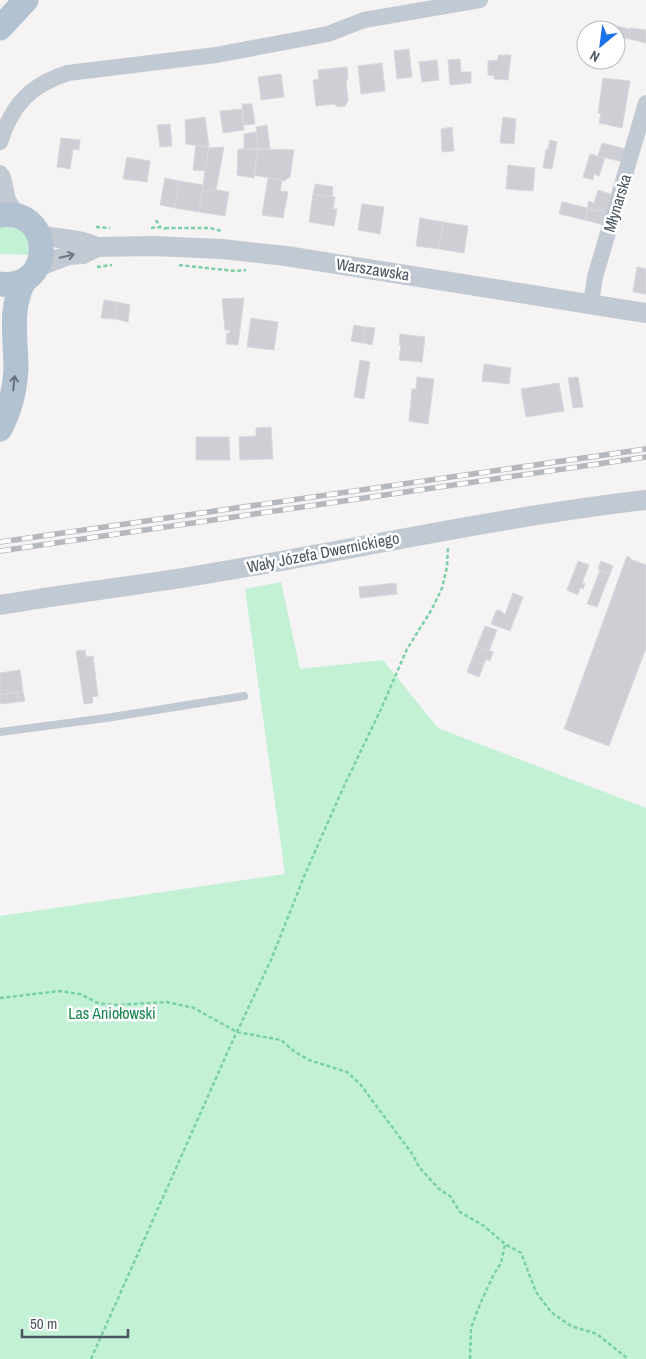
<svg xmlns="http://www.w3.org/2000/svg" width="646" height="1359" viewBox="0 0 646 1359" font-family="'Archivo Narrow',sans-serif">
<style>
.green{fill:#c3f1d5}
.building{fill:#cdcfd5;stroke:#d7d9de}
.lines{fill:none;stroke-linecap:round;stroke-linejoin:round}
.path{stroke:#7ad0a6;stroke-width:2.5;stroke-dasharray:4 2.5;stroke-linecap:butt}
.service{stroke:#c1cad2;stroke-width:8}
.minor{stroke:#c1cad2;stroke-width:16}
.tertiary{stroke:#c1cad2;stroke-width:20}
.primary{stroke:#b3c2d1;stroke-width:25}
.rail-casing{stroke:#b5b8bd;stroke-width:5.5}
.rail{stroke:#fff;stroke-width:4;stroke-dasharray:11;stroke-linecap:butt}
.oneway{stroke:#6e7983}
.oneway2{stroke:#64717d}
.labels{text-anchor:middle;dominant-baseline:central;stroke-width:5;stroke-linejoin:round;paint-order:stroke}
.street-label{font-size:16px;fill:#4a5661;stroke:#fff}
.park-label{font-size:16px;fill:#17864f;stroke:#fff}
</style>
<rect width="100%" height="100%" fill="#f5f3f3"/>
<path class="green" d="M 0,224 L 25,232 L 31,255 L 0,254 Z
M 281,582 L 300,669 L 383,660 L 438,728 L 646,808 L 646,1359 L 0,1359 L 0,916 L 285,874 L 245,589 Z"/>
<path class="building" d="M 606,24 L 630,29 L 629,39 L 616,37 L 616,30 L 605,30 Z
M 630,28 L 646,30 L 646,43 L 629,39 Z
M 409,49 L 412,77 L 397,79 L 394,51 Z
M 498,55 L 511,55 L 508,80 L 494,79 L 494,76 L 488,75 L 488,61 L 498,60 Z
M 460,59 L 461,72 L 471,72 L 471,83 L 450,85 L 448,60 Z
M 437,60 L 439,80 L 422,82 L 419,62 Z
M 382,63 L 385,91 L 361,94 L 358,66 Z
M 347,67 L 348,80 L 346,80 L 348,101 L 345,106 L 338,107 L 334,104 L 316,106 L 313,80 L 319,79 L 318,70 Z
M 281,74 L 284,97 L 261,100 L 258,77 Z
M 603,78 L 630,81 L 622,128 L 599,123 L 601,114 L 598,113 Z
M 242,104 L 252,104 L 255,124 L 244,125 Z
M 242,109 L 244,130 L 223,133 L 220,111 Z
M 205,117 L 209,147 L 186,144 L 185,120 Z
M 503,117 L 516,119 L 514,144 L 500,143 Z
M 170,124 L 172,146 L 160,147 L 157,125 Z
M 267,125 L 270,149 L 258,149 L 256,127 Z
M 452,127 L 454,151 L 442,152 L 441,129 Z
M 256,132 L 258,149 L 244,149 L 244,134 Z
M 61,138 L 80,140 L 79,150 L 73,149 L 70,169 L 57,167 Z
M 550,140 L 557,142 L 552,169 L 543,168 L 546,149 L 548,149 Z
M 602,143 L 626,149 L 623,162 L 598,156 Z
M 196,145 L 209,147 L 205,171 L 193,170 Z
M 224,147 L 216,190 L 212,189 L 212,191 L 202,190 L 209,148 Z
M 238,149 L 258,149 L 254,178 L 237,175 Z
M 258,149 L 294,150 L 290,177 L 284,181 L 254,175 Z
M 590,154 L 605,158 L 599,176 L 594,174 L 593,180 L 583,177 Z
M 127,157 L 150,161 L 147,182 L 123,179 Z
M 508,165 L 535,168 L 533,191 L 506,189 Z
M 165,178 L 179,181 L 175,208 L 160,205 Z
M 268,178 L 282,180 L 280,191 L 288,192 L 283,218 L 262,215 Z
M 179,181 L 203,185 L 199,212 L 175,208 Z
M 315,184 L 333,187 L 332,197 L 313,194 Z
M 212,189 L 229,192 L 225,216 L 199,212 L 202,190 L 212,191 Z
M 598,190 L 613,195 L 607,213 L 587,208 L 589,201 L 594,203 Z
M 313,194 L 335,197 L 333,209 L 337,209 L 334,226 L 309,222 Z
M 562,202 L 588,208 L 585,220 L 559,214 Z
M 362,204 L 384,207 L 380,234 L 358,230 Z
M 588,208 L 607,213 L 604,225 L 585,220 Z
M 420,218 L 443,222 L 439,249 L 416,246 Z
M 443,222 L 468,226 L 464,253 L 439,249 Z
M 637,267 L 646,269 L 646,294 L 633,292 Z
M 244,298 L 238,345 L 226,344 L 227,333 L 230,333 L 230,330 L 225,330 L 222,299 Z
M 104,300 L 117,302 L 115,319 L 101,318 Z
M 117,302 L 130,305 L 128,322 L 115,319 Z
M 251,318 L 278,322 L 274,350 L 247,347 Z
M 354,325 L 365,327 L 363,343 L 351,341 Z
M 365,327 L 375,328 L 372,345 L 363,343 Z
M 400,334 L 425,337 L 422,362 L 399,360 L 401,345 L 399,345 Z
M 360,360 L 370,362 L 364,399 L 354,397 Z
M 484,364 L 511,368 L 509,384 L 482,381 Z
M 417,377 L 434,379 L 428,424 L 409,421 L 412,389 L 416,389 Z
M 578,377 L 583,407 L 573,408 L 568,378 Z
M 559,383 L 564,411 L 526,417 L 521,389 Z
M 271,427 L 273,459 L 240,460 L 239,437 L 256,436 L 256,428 Z
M 196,437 L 229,437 L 230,460 L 196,460 Z
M 627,556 L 631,558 L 630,559 L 646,565 L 646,648 L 609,746 L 564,729 Z
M 578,561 L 589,565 L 582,583 L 585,584 L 583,589 L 580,588 L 578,595 L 567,590 Z
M 601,561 L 613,566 L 610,574 L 598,569 Z
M 600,570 L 610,574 L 597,607 L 587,604 Z
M 396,583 L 397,594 L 360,598 L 359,587 Z
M 513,593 L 523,597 L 510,631 L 491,624 L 496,611 L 500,610 L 505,615 Z
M 485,626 L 497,630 L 489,651 L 477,646 Z
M 477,646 L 493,652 L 490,661 L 486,659 L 484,664 L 472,659 Z
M 85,650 L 86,657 L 93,656 L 98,696 L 92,697 L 93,703 L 84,704 L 76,651 Z
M 472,659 L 484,664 L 479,677 L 467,672 Z
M 20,670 L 23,691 L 0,695 L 0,673 Z
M 23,691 L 25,701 L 18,702 L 17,692 Z
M 17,692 L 18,702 L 0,704 L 0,695 Z"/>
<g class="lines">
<path class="path" d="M 156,220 L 160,227
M 96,227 L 110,228
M 151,228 L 160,227 L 165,229
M 165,228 L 210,228 L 222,231
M 179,265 L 235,271 L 246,270
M 97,267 L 112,265
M 0,998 L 60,991 L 80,994 L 98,1003 L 114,1005 L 167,1002 L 194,1008 L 237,1032 L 281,1040 L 295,1052 L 309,1060 L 347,1072 L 360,1084 L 413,1155 L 419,1167 L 439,1189 L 450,1196 L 460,1212 L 484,1226 L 505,1244 L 521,1253 L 536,1292 L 551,1312 L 571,1326 L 597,1334 L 628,1359
M 91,1359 L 233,1040 L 271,960 L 305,874 L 344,786 L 381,709 L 407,649 L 432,609 L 442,588 L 447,567 L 448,546
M 470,1359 L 471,1328 L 480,1304 L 494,1274 L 501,1263 L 505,1244"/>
<path class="service" d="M 0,732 L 106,718 L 244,696"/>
<path class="minor" d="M 0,142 C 12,105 30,85 68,73 L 216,55 L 328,34 L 364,20 L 480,0
M 0,173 L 3,177 L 8,200 L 18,216
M 591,303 L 595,277 L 646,103"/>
<path class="tertiary" d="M 38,234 C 58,240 79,238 97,247
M 37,267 L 69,255 L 83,254 L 97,247 L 153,246 L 222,249 L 286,256 L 646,313
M 0,605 C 68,593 137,586 206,574 C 353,550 498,517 646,500"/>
<path class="primary" d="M 0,28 L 26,0
M 0,215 C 56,208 54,292 0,284
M 0,429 C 10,410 15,390 16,369 C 16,339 9,308 24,281"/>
<defs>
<path id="rail" d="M 0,542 L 646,449
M 0,551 L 646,457"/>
</defs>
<use href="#rail" class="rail-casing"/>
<use href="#rail" class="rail"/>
</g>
<defs><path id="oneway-shaft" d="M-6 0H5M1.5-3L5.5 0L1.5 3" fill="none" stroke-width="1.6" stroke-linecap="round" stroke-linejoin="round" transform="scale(1.25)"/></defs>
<use class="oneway" href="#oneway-shaft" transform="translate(67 256) rotate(-13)"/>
<use class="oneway2" href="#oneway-shaft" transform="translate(14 383) rotate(-84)"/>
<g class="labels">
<g class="street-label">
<text transform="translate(617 203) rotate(-73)">Młynarska</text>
<text transform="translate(373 269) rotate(9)">Warszawska</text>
<text transform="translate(323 552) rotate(-11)">Wały Józefa Dwernickiego</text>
</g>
<g class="park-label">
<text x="112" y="1013">Las Aniołowski</text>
</g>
</g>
<g transform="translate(601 45) rotate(209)"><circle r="24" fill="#ffffff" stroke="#b7bbc0"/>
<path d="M0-4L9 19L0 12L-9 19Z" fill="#1a73e8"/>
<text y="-8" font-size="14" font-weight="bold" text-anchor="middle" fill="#4a5661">N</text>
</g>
<path d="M22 1329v8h106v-8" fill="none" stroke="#4a5661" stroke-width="2.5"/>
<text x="30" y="1329" font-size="15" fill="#4a5661" stroke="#ffffff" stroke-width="4" paint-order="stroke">50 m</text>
</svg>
